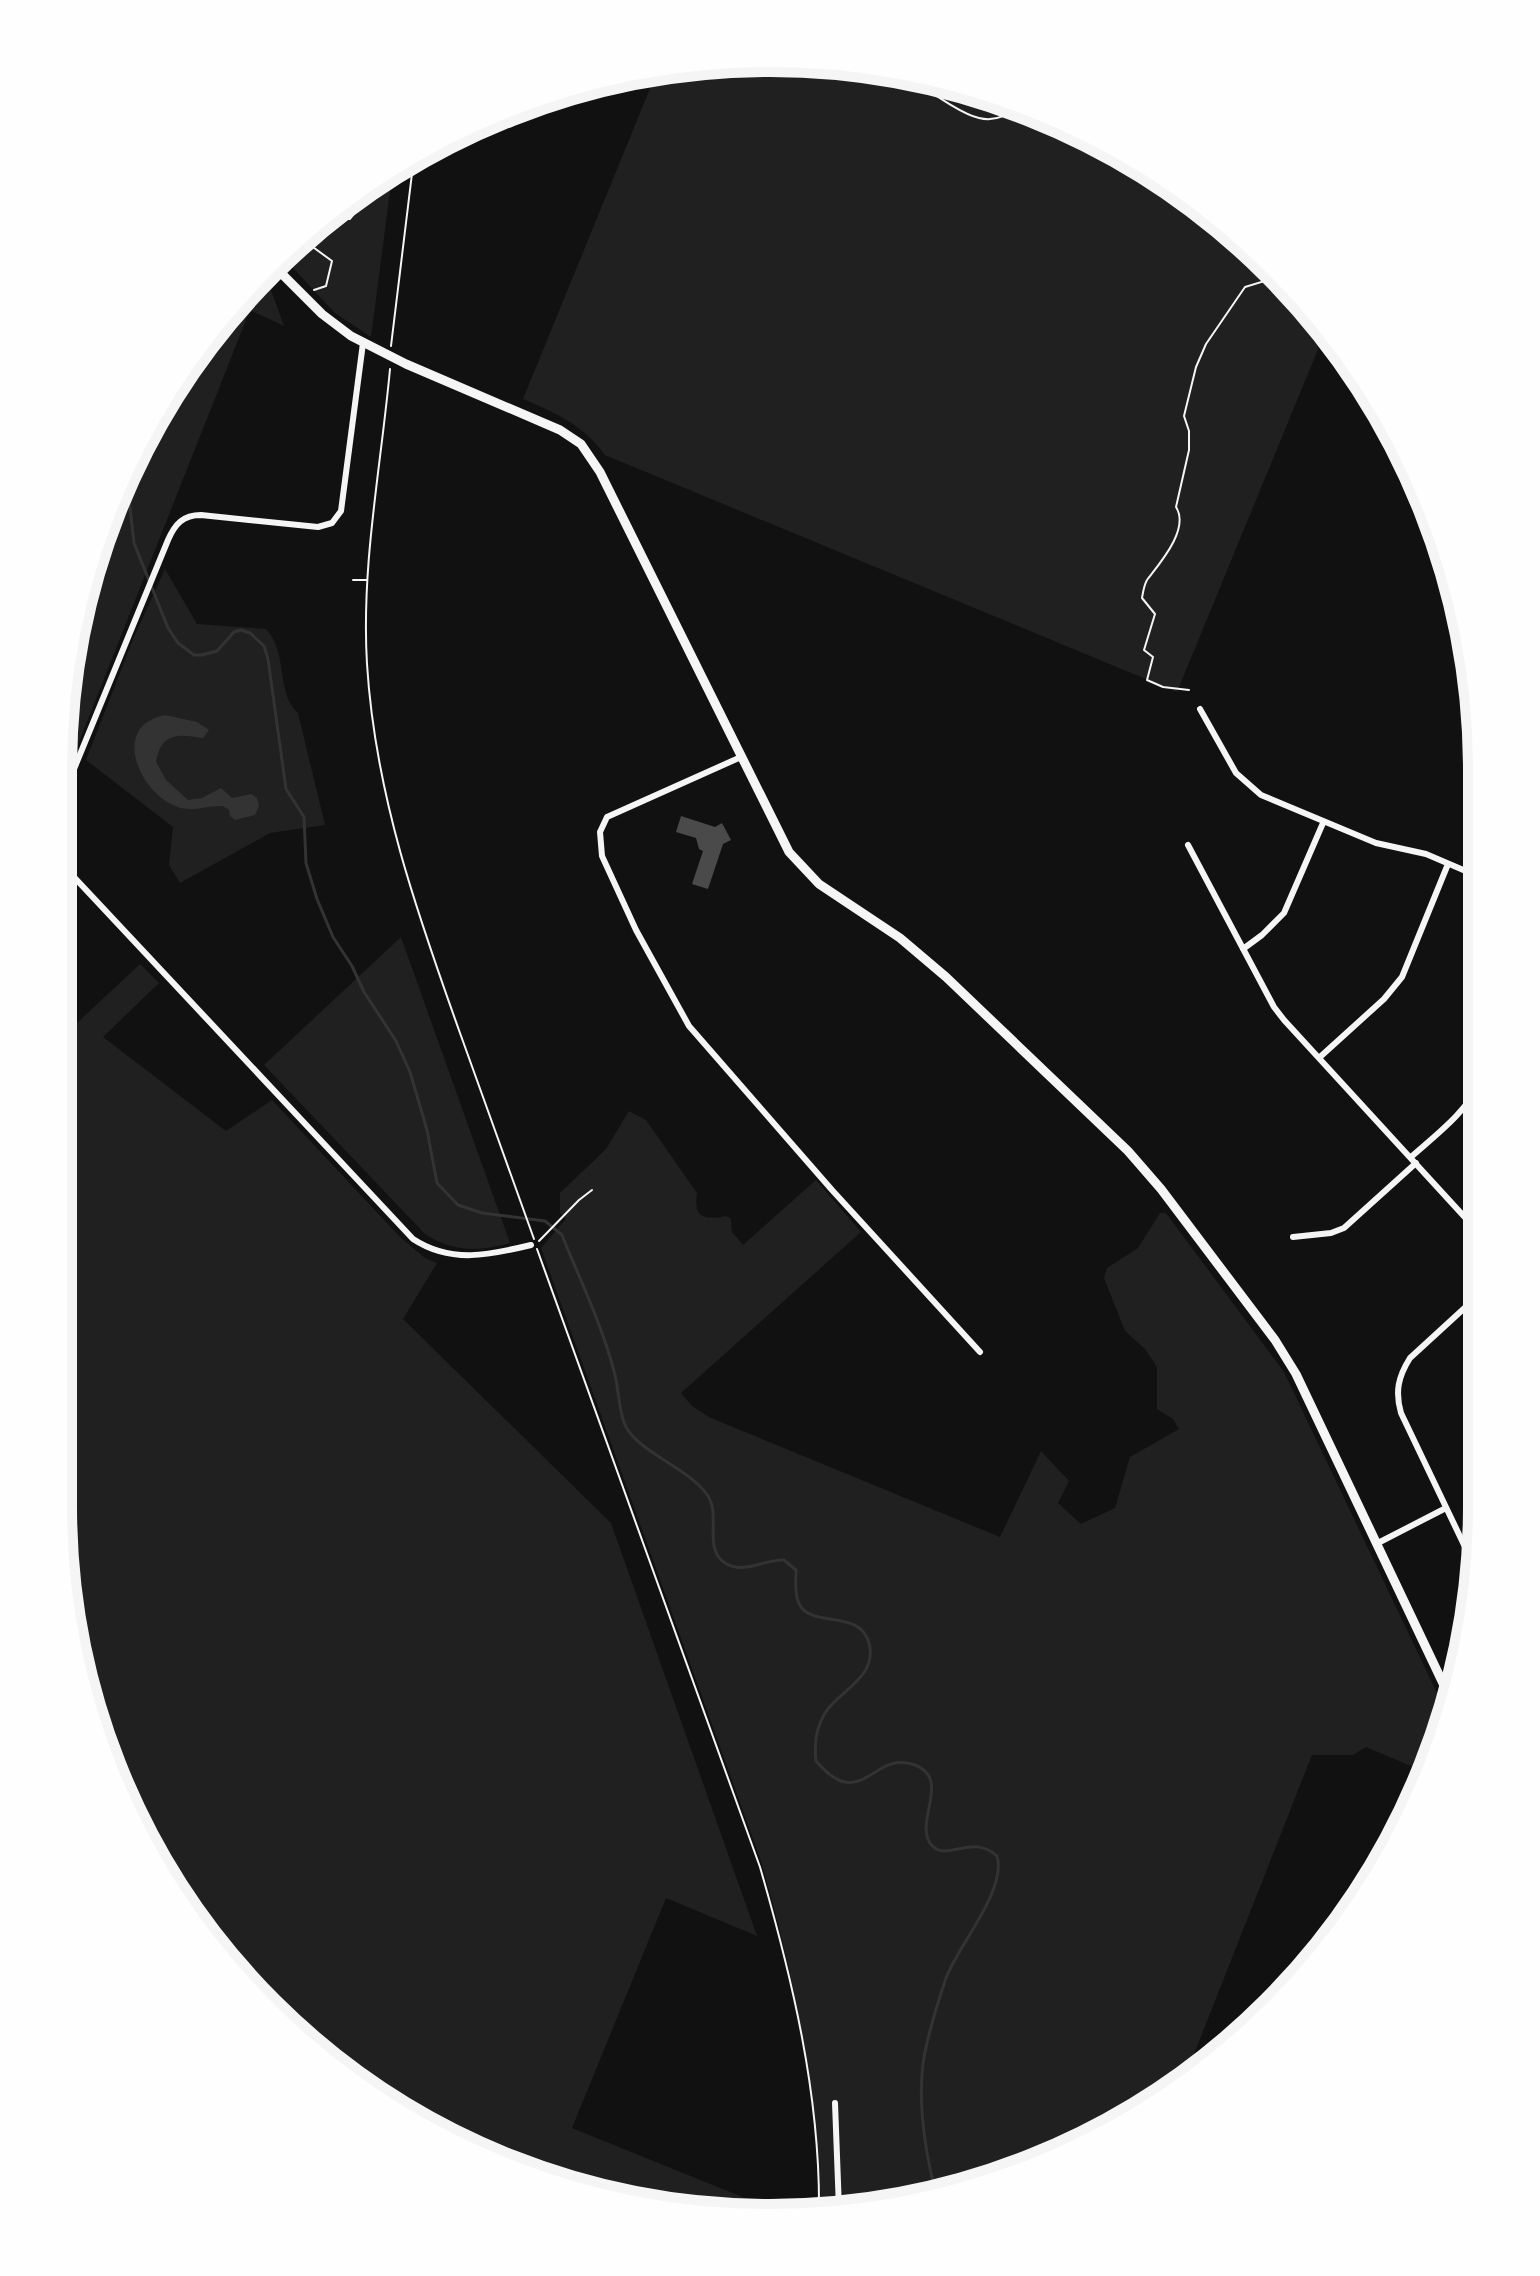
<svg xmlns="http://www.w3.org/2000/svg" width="1540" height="2276" viewBox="0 0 1540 2276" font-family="Quicksand,sans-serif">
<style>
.green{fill:#202020}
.water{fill:#333}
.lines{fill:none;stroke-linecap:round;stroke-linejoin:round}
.stream{stroke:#333;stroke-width:3}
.building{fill:#4a4a4a}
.path{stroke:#f5f5f5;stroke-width:2}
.minor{stroke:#f5f5f5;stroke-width:6}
.primary{stroke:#f5f5f5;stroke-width:9}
.rim{fill:none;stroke:#f5f5f5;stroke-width:10}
</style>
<rect width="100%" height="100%" fill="#111"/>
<path class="green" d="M 770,58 L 908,72 L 1042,112 L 1165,178 L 1273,266 L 1326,330 L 1177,692 L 605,455 C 583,425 556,413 523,399 L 658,69 Z
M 393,168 L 371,337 L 335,313 L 281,255 L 374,178 Z
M 264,271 L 284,326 L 250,310 L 58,795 L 64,707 L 81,662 L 71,658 L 78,640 L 72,632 L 132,455 Z
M 165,569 L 197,624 L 266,629 C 289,654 275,692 298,713 L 325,825 L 270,833 L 180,883 L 169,865 L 173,827 L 86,760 L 134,637 Z
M 401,937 L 510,1243 C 479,1252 453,1252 425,1234 L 264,1065 Z
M 140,964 L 159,983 L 103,1037 L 226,1131 L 272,1100 L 400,1237 L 425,1258 L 437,1263 L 403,1319 L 611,1523 L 757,1936 L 666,1898 L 572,2128 L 782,2213 L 723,2216 L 498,2164 L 336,2071 L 178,1902 L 96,1734 L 58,1506 L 58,1010 L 78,1022 Z
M 629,1111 L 646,1120 L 697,1193 C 693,1218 704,1220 726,1216 L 731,1219 L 732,1232 L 743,1245 L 816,1180 L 861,1232 L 681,1393 L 692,1406 L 711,1418 L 1000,1537 L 1041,1451 L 1069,1481 L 1058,1503 L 1081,1524 L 1115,1508 L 1130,1457 L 1179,1429 L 1173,1419 L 1157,1409 L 1157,1367 L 1145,1349 L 1125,1331 L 1104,1278 L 1107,1268 L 1138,1248 L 1160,1213 L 1166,1213 L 1284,1372 L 1446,1712 L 1425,1772 L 1366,1747 L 1353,1755 L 1312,1755 L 1185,2077 L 1126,2123 L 1093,2135 L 1087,2127 L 1084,2139 L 909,2204 L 821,2210 C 817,2087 795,1980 761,1861 L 541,1248 L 566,1219 L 560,1213 L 560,1193 L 606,1149 Z"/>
<path class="water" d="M 165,715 L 197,722 L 209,730 L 203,738 C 179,734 161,732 156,762 L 166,780 L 188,800 L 202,798 L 221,788 L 232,798 L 251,794 L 257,798 L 259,806 L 255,815 L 235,820 L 230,816 L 229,810 L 223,806 C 204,805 191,814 173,805 C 138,789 111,726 165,715 Z"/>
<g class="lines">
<path class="stream" d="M 126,473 L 134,543 L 168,628 L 178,643 L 194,655 L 202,655 L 217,651 L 234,632 L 241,630 L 250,633 L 264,646 L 268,659 L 286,789 L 304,817 L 306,863 L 317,899 L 333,937 L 352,966 L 364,992 L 396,1041 L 410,1072 L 427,1130 L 437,1183 L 458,1205 L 482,1213 L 545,1221 L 562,1235 C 580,1280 602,1325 614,1371 C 619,1388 618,1409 625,1425 C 637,1452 690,1468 708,1496 C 721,1516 703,1549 725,1563 C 744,1575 764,1559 784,1560 L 796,1570 C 796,1582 794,1597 801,1607 C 816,1627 860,1610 869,1643 C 878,1678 838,1691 825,1713 C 816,1728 814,1745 816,1761 C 862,1815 872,1749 915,1765 C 951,1779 915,1820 930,1843 C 945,1865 971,1832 997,1856 C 1007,1890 959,1944 946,1978 C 939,1999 932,2021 927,2043 C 915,2088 924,2148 936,2194"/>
</g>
<path class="building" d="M 681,816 L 715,827 L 722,823 L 731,840 L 723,844 L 708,889 L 692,884 L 703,851 L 699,849 L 696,838 L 676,832 Z"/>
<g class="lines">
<path class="path" d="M 904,71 L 907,76 C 924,87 960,114 979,118 C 995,122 1009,115 1020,105
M 932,91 L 934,79
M 312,229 L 337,219 L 350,219 L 361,205 L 361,189
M 293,245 L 306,242 L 332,261 L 326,286 L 314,290
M 391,346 L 414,157
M 390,369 C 381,467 361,565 367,664 C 375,794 417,913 460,1033 C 485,1102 509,1170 534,1239
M 353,580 L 366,580
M 1189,690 L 1163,687 L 1147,680 L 1153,657 L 1144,650 L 1155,614 L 1142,598 C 1143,592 1144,585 1147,580 C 1160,563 1190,529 1176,507 L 1189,450 L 1189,431 L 1184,416 L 1196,367 L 1206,344 L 1245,287 L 1281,276
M 539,1241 L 579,1200 L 592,1190
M 537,1249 L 760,1867 C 792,1978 820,2094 819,2210"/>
<path class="minor" d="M 1200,709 L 1236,773 L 1261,795 L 1376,843 L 1426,854 L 1482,878
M 741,757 L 607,817 L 600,832 L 602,856 L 636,930 L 689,1026 L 832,1190 L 980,1352
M 58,808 L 168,540 C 175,524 183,515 201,515 L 318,527 L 332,523 L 341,511 L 363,343
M 1188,845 L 1274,1007 L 1284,1020 L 1482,1236
M 58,860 L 413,1239 C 451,1264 490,1255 531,1245
M 1243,949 L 1262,935 L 1284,913 L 1323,823
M 1320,1057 L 1384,999 L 1402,977 L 1448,864
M 1411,1157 C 1437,1134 1467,1112 1482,1079
M 1293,1237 L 1331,1233 L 1344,1228 L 1416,1163
M 1376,1544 L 1446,1508
M 1476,1570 L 1401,1413 C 1395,1392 1398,1377 1410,1358 L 1482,1292
M 835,2103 L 839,2209
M 1086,2129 L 1088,2137"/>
<path class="primary" d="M 271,263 L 322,314 L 351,336 L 406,364 L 560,430 L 581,444 L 600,472 L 789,852 L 819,884 L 900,938 L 946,977 L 1128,1151 L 1161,1189 L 1275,1340 L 1296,1374 L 1450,1698"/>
</g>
<path d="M0 0H1540V2276H0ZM770 72H770A698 698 0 0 1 1468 770V1506A698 698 0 0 1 770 2204H770A698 698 0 0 1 72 1506V770A698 698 0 0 1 770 72Z" fill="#fefefe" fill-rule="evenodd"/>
<path class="rim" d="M770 72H770A698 698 0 0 1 1468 770V1506A698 698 0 0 1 770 2204H770A698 698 0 0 1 72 1506V770A698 698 0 0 1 770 72Z"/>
</svg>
